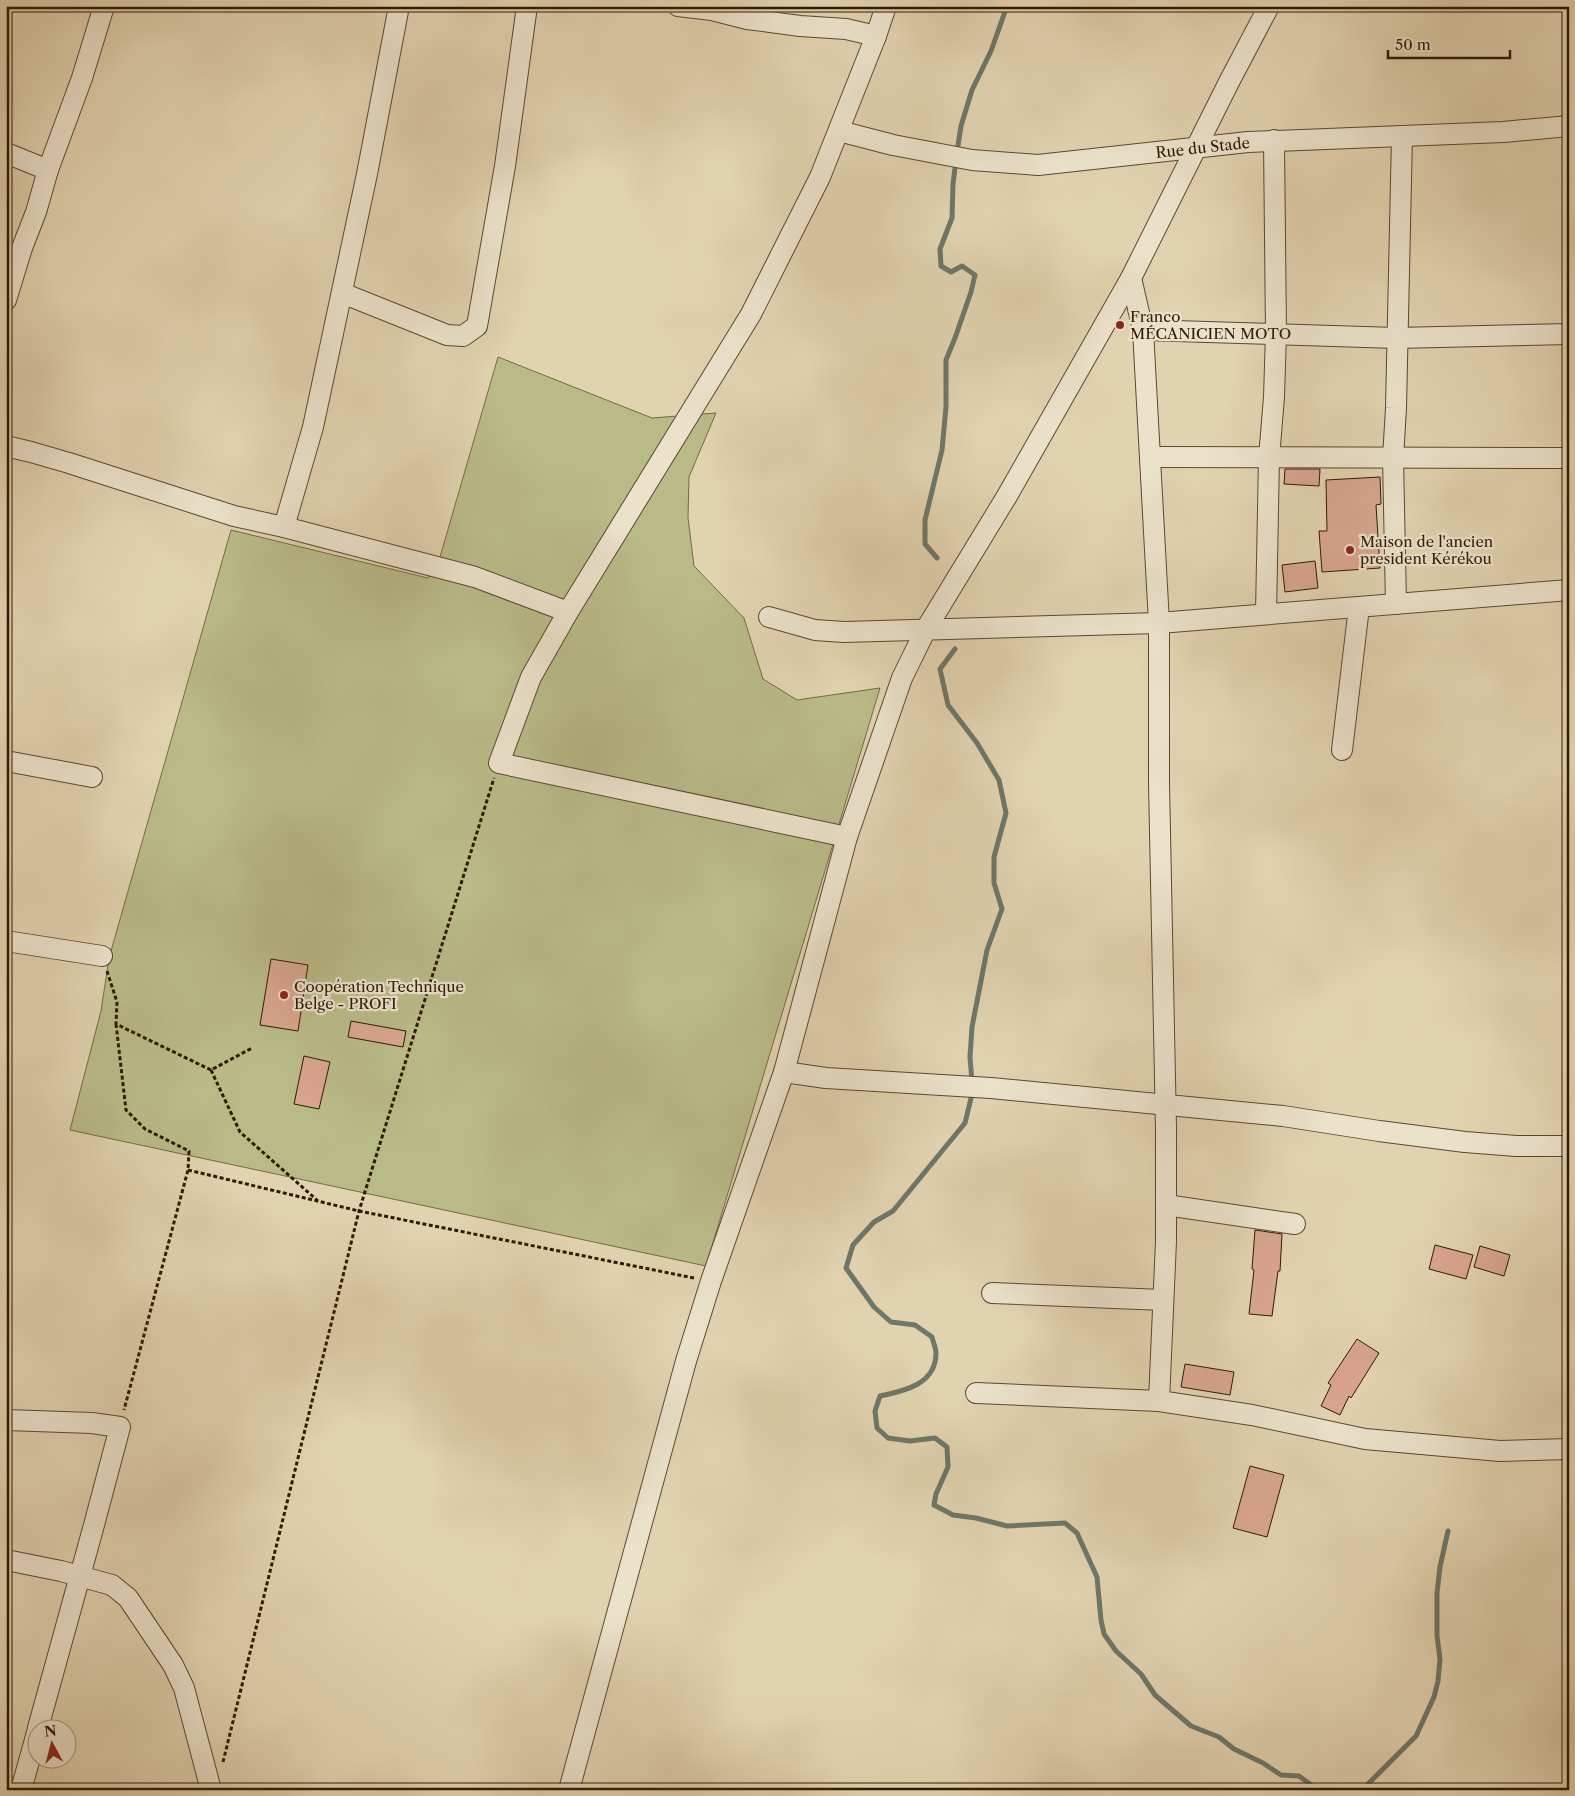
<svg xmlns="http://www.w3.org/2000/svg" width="1575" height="1796" viewBox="0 0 1575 1796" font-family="'Libre Caslon Text',serif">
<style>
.green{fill:#b9bb87;stroke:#746a46}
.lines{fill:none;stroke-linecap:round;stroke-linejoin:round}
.stream{stroke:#6c786a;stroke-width:5}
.building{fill:#d9a591;stroke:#2e1a05}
.minor-casing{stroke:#5b4830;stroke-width:22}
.path{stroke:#2e1a05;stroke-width:3;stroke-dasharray:4 2.5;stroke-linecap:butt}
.minor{stroke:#ece2cc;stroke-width:20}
.poi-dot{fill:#8f2418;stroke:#ece2cc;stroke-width:2}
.labels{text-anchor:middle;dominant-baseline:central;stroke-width:4.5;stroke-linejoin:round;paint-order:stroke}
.street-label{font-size:15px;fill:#2e1a05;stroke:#ece2cc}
.poi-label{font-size:15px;fill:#2e1a05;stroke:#ece2cc;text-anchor:start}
</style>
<rect width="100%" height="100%" fill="#e2d3b0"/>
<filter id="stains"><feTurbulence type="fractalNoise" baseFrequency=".004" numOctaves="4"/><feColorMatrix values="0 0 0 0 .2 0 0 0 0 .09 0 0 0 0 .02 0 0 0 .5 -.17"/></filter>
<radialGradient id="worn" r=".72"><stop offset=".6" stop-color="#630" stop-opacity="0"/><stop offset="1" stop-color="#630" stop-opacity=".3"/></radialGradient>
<path class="green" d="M 498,357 L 652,418 L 716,413 L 689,477 L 688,518 L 694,566 L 744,618 L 763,679 L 797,700 L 880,688 L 706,1266 L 70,1130 L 101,1011 L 109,958 L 231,530 L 428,578 L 440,557 Z"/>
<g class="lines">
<path class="stream" d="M 957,152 L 961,126 L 972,90 L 991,51 L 1007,6
M 937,558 L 925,544 L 925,520 L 942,450 L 946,407 L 946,360 L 955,338 L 971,292 L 975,275 L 962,266 L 951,272 L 941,266 L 940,249 L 952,218 L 953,184 L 956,160
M 955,649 L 940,669 L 948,705 L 977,743 L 999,780 L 1006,813 L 994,857 L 994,883 L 1002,909 L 987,950 L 972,1027 L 970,1057 L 972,1082
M 973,1090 L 965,1123 L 893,1211 L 874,1222 L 853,1245 L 846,1268 L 874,1307 L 891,1322 L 915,1325 L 932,1337 C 933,1342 936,1348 936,1353 C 936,1384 905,1391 880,1396 L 875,1411 L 877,1428 L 888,1438 L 910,1441 L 935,1438 L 947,1447 L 948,1467 L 936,1494 L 934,1505 L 953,1515 L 976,1518 L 1007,1526 L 1065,1523 L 1077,1533 L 1097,1577 L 1101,1620 L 1104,1634 L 1116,1651 L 1141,1674 L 1155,1695 L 1191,1726 L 1219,1737 L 1234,1749 L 1263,1763 L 1281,1775 L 1299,1776 L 1314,1787 L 1323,1790
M 1362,1790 L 1416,1736 L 1434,1697 L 1438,1681 L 1440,1659 L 1437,1636 L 1437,1593 L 1440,1567 L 1448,1531"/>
</g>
<path class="building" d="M 1285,469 L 1320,469 L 1319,486 L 1284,484 Z
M 1380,477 L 1381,504 L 1376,505 L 1380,568 L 1322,572 L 1319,531 L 1327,531 L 1326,480 Z
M 1315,561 L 1318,588 L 1285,592 L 1282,565 Z
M 271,959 L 308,965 L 298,1031 L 260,1025 Z
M 351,1021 L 406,1031 L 403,1047 L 348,1037 Z
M 304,1056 L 330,1062 L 319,1109 L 294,1104 Z
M 1255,1230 L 1282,1234 L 1280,1271 L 1278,1271 L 1272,1316 L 1249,1314 L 1254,1270 L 1252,1269 Z
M 1435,1245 L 1473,1255 L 1466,1279 L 1429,1269 Z
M 1480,1246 L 1510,1255 L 1504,1276 L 1474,1267 Z
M 1357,1339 L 1379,1353 L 1351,1398 L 1349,1396 L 1340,1415 L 1321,1406 L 1331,1385 L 1328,1383 Z
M 1185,1364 L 1234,1372 L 1230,1395 L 1181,1387 Z
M 1250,1466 L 1284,1475 L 1267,1537 L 1233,1528 Z"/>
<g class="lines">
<defs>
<g id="minor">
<path d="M 678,6 L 712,10 L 747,19 L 800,26 L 846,29 L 876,36"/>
<path id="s1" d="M 839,131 L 893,145 L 972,160 L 1038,165 L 1248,142 L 1503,132 L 1569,126"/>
<path d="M 6,153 L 48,170"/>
<path d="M 1131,278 L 1143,330 L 1159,623 L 1159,783 L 1166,1128 L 1166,1241 L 1159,1401 L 1252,1415 L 1365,1439 L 1500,1451 L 1569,1449"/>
<path d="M 342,293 L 447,335 L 463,336 L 477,326 L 505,166 L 527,6"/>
<path d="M 6,300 L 22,248 L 36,212 L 48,170 L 82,78 L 104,6"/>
<path d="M 1143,330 L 1396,338 L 1569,334"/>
<path d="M 6,446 L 31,452 L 69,463 L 234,516 L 284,527 L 475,577 L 568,612 L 751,314 L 820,177 L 876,36 L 886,6"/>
<path d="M 1151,457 L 1569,458"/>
<path d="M 284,527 L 313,427 L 367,174 L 399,6"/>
<path d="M 1396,604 L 1393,458 L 1396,408 L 1402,136"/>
<path d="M 568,612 L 531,677 L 499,763 L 847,837"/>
<path d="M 1266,614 L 1269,458 L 1274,397 L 1276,334 L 1274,140"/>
<path d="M 769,617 L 815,630 L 844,632 L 1159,623 L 1569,590"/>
<path d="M 1342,750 L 1359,607"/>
<path d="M 6,761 L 92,777"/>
<path d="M 6,941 L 102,956"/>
<path d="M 784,1072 L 826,1078 L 991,1088 L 1283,1116 L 1379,1131 L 1465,1142 L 1516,1146 L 1569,1146"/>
<path d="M 1166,1205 L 1295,1224"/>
<path d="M 992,1293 L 1163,1300"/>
<path d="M 976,1393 L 1159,1401"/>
<path d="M 6,1420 L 92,1423 L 120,1427 L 94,1525 L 38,1728"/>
<path d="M 6,1560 L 61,1571 L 112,1585 L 128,1598 L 173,1665 L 184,1688 L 211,1790"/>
<path d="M 21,1790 L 38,1729"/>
<path d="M 569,1790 L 686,1361 L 711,1281 L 784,1072 L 847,837 L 902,678 L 926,629 L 1007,496 L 1131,278 L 1229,82 L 1269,6"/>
</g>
</defs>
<use href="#minor" class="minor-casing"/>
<path class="path" d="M 107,971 L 117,1002 L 116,1024 L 211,1070 L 252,1048
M 116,1024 L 126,1110 L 145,1129 L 189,1151 L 188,1170 L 124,1410
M 211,1070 L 240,1132 L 318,1201
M 188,1170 L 359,1211 L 694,1278
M 223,1762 L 359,1211 L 494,778"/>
<use href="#minor" class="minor"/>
</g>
<g class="poi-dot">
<circle cx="1120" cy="325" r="5"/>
<circle cx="1350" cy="550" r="5"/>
<circle cx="284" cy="995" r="5"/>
</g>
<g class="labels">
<g class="street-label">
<text stroke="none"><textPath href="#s1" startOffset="368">Rue du Stade</textPath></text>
</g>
<g class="poi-label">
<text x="1130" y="316">Franco<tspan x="1130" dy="17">MÉCANICIEN MOTO</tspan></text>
<text x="1360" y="541">Maison de l'ancien<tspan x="1360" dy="17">president Kérékou</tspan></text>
<text x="294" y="986">Coopération Technique<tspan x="294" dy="17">Belge - PROFI</tspan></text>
</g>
</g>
<rect width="1575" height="1796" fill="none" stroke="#e2d3b0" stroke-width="25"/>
<rect x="8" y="8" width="1560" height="1781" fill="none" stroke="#2e1a05" stroke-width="2.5"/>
<rect x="12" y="12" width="1550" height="1771" fill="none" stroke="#2e1a05"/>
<g transform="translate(52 1744) rotate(353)"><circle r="24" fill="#ece2cc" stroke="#a0927c"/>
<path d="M0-4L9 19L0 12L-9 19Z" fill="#8f2418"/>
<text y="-8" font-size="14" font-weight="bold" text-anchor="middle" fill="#2e1a05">N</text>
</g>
<path d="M1388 50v8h122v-8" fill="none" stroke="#2e1a05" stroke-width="2.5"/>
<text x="1395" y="50" font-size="15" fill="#2e1a05" stroke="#ece2cc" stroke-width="4" paint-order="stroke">50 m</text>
<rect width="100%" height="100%" filter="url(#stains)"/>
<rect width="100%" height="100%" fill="url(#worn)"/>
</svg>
